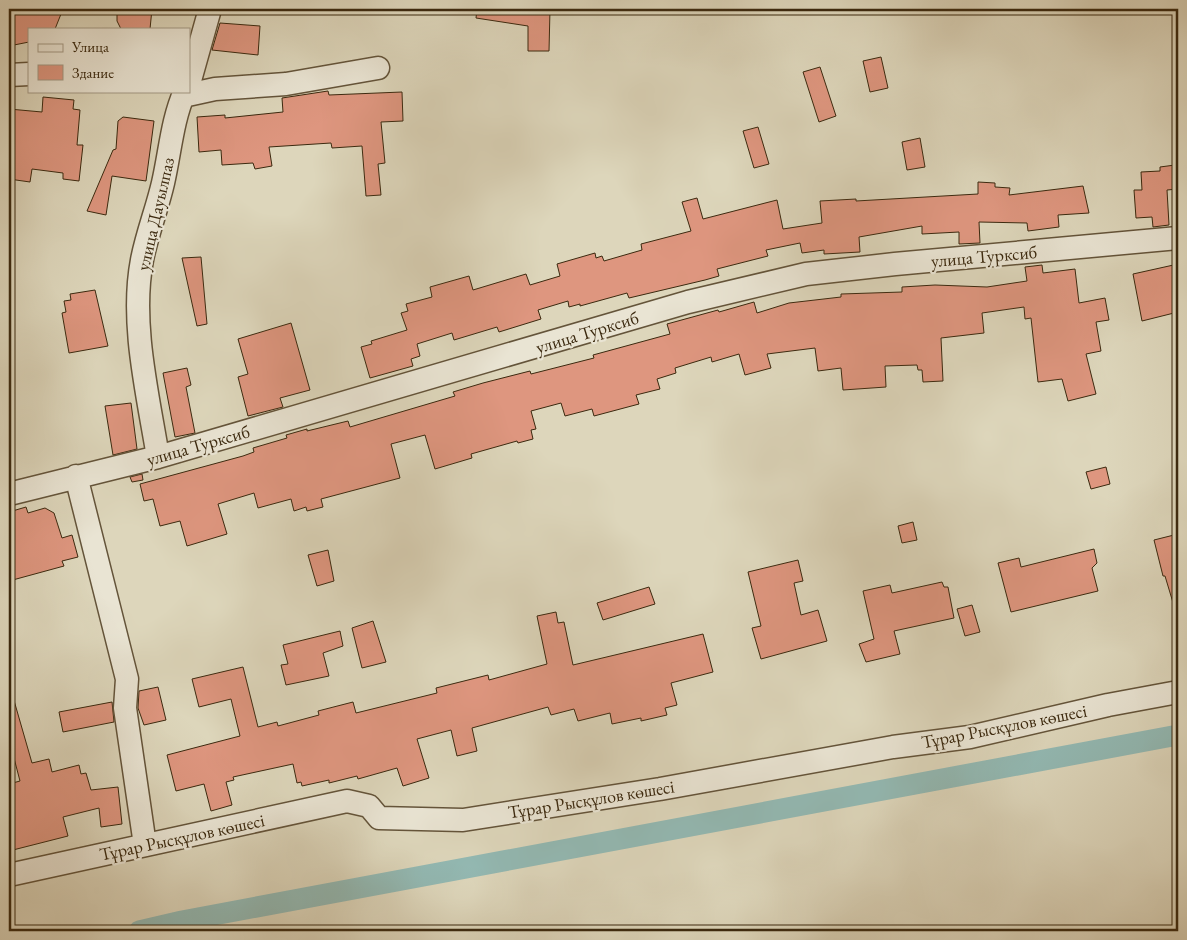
<svg xmlns="http://www.w3.org/2000/svg" width="1187" height="940" viewBox="0 0 1187 940" font-family="'EB Garamond',serif">
<style>
.lines{fill:none;stroke-linecap:round;stroke-linejoin:round}
.canal{stroke:#93b9b3;stroke-width:21}
.building{fill:#de967f;stroke:#3b290f}
.street-casing{stroke:#64543a;stroke-width:25}
.street{stroke:#e9e4d3;stroke-width:22}
.labels{text-anchor:middle;dominant-baseline:central;stroke-width:4.5;stroke-linejoin:round;paint-order:stroke}
.street-label{font-size:18px;fill:#3b290f;stroke:#e9e4d3}
</style>
<rect width="100%" height="100%" fill="#ddd6bb"/>
<filter id="stains"><feTurbulence type="fractalNoise" baseFrequency=".004" numOctaves="4"/><feColorMatrix values="0 0 0 0 .2 0 0 0 0 .09 0 0 0 0 .02 0 0 0 .5 -.17"/></filter>
<radialGradient id="worn" r=".72"><stop offset=".6" stop-color="#630" stop-opacity="0"/><stop offset="1" stop-color="#630" stop-opacity=".3"/></radialGradient>
<g class="lines">
<path class="canal" d="M 139,931 L 182,921 L 1178,735"/>
</g>
<path class="building" d="M 9,9 L 63,9 L 55,29 L 29,29 L 29,42 L 9,46 Z
M 117,9 L 152,9 L 150,29 L 121,29 L 117,21 Z
M 477,9 L 550,9 L 549,51 L 528,51 L 528,26 L 476,18 Z
M 220,23 L 260,26 L 258,55 L 212,50 Z
M 881,57 L 888,88 L 870,92 L 863,61 Z
M 820,67 L 836,116 L 819,122 L 803,72 Z
M 328,91 L 329,95 L 402,92 L 403,121 L 381,122 L 385,163 L 378,164 L 381,195 L 366,196 L 362,146 L 332,148 L 331,143 L 269,147 L 272,166 L 255,169 L 253,163 L 222,165 L 221,150 L 199,152 L 197,117 L 225,115 L 225,118 L 283,112 L 282,98 Z
M 43,97 L 74,100 L 73,109 L 80,110 L 77,145 L 83,145 L 79,181 L 63,179 L 63,173 L 32,169 L 30,182 L 9,179 L 9,109 L 42,112 Z
M 123,117 L 154,121 L 146,181 L 112,176 L 106,215 L 87,211 L 113,150 L 116,149 L 118,121 Z
M 758,127 L 769,164 L 754,168 L 743,131 Z
M 920,138 L 925,167 L 907,170 L 902,142 Z
M 1175,165 L 1178,189 L 1167,190 L 1169,225 L 1153,227 L 1152,217 L 1136,218 L 1134,190 L 1142,190 L 1141,172 L 1160,171 L 1160,167 Z
M 978,182 L 995,183 L 995,187 L 1010,188 L 1009,195 L 1083,186 L 1089,213 L 1058,215 L 1059,227 L 1028,231 L 1027,223 L 979,222 L 980,243 L 959,244 L 959,232 L 922,234 L 922,226 L 859,237 L 860,252 L 824,254 L 824,250 L 802,253 L 800,243 L 766,250 L 768,256 L 717,269 L 719,276 L 705,280 L 629,298 L 627,293 L 580,306 L 580,304 L 569,307 L 568,301 L 538,310 L 541,319 L 499,332 L 497,327 L 454,340 L 452,333 L 417,344 L 420,356 L 411,359 L 413,366 L 370,378 L 361,347 L 372,344 L 371,341 L 407,330 L 401,313 L 408,311 L 406,304 L 432,297 L 430,287 L 469,276 L 473,290 L 526,274 L 530,285 L 560,276 L 557,264 L 595,253 L 596,258 L 602,256 L 604,261 L 642,250 L 641,244 L 691,231 L 682,202 L 697,198 L 703,219 L 777,200 L 783,229 L 822,223 L 820,201 L 856,199 L 856,201 L 978,194 Z
M 201,257 L 207,324 L 197,326 L 182,258 Z
M 1178,264 L 1178,312 L 1142,321 L 1133,274 Z
M 1042,265 L 1043,273 L 1075,269 L 1079,303 L 1105,298 L 1109,320 L 1096,322 L 1101,351 L 1086,354 L 1096,394 L 1068,401 L 1062,379 L 1038,382 L 1031,318 L 1025,319 L 1024,307 L 982,313 L 984,333 L 941,338 L 943,381 L 923,382 L 922,370 L 918,370 L 917,365 L 885,366 L 886,387 L 843,390 L 841,368 L 818,371 L 815,348 L 767,354 L 771,368 L 745,375 L 739,354 L 712,362 L 711,357 L 675,368 L 676,373 L 657,379 L 660,389 L 636,395 L 639,404 L 594,416 L 592,409 L 565,416 L 561,403 L 531,411 L 536,429 L 531,430 L 533,439 L 518,443 L 517,441 L 471,454 L 472,458 L 435,469 L 425,435 L 391,444 L 400,478 L 321,499 L 323,507 L 307,511 L 306,507 L 294,511 L 291,499 L 258,508 L 254,493 L 218,504 L 227,534 L 187,546 L 180,521 L 160,526 L 153,499 L 144,501 L 140,484 L 243,456 L 254,452 L 253,448 L 287,438 L 286,435 L 307,429 L 307,431 L 348,421 L 350,427 L 455,396 L 453,392 L 483,383 L 530,371 L 531,374 L 594,358 L 593,355 L 670,334 L 667,324 L 718,310 L 719,312 L 754,302 L 757,313 L 789,303 L 841,297 L 841,294 L 902,292 L 902,287 L 935,285 L 987,287 L 1027,281 L 1025,267 Z
M 95,290 L 108,346 L 69,353 L 62,313 L 66,312 L 64,301 L 71,300 L 70,294 Z
M 291,323 L 310,390 L 280,398 L 283,407 L 248,416 L 238,377 L 248,374 L 238,339 Z
M 187,368 L 191,385 L 186,387 L 195,433 L 175,437 L 163,373 Z
M 131,403 L 137,449 L 113,455 L 105,406 Z
M 1106,467 L 1110,484 L 1091,489 L 1086,472 Z
M 142,474 L 143,480 L 132,482 L 130,477 Z
M 26,507 L 28,513 L 45,508 L 54,513 L 62,538 L 72,535 L 78,557 L 62,561 L 64,566 L 9,581 L 9,512 Z
M 913,522 L 917,540 L 902,543 L 898,526 Z
M 1178,534 L 1178,606 L 1174,606 L 1165,576 L 1163,576 L 1154,540 Z
M 1094,549 L 1097,563 L 1092,568 L 1098,591 L 1011,612 L 998,563 L 1019,558 L 1021,567 Z
M 328,550 L 334,581 L 317,586 L 308,555 Z
M 798,560 L 803,581 L 794,583 L 801,615 L 818,610 L 827,641 L 761,659 L 752,628 L 761,626 L 748,572 Z
M 942,582 L 944,587 L 948,587 L 954,618 L 894,631 L 900,654 L 866,662 L 859,644 L 874,639 L 863,591 L 890,585 L 892,593 Z
M 649,587 L 655,604 L 603,620 L 597,603 Z
M 972,605 L 980,632 L 965,636 L 957,609 Z
M 556,612 L 558,623 L 564,622 L 573,665 L 703,634 L 713,672 L 671,683 L 677,705 L 665,708 L 667,715 L 641,721 L 641,718 L 612,724 L 610,713 L 578,721 L 574,709 L 551,715 L 548,707 L 472,728 L 477,751 L 457,756 L 451,730 L 417,739 L 429,778 L 403,786 L 397,768 L 358,779 L 357,776 L 329,783 L 329,780 L 302,786 L 301,782 L 297,783 L 293,764 L 233,777 L 234,780 L 226,782 L 232,805 L 211,811 L 204,784 L 176,791 L 167,755 L 240,736 L 231,699 L 199,707 L 192,679 L 243,667 L 258,727 L 277,722 L 278,726 L 319,715 L 318,711 L 353,702 L 356,713 L 437,693 L 436,688 L 488,675 L 489,680 L 547,664 L 537,616 Z
M 373,621 L 386,662 L 362,668 L 352,628 Z
M 340,631 L 343,646 L 323,653 L 329,676 L 286,685 L 281,665 L 288,664 L 283,645 Z
M 158,687 L 166,720 L 144,725 L 138,708 L 139,691 Z
M 9,697 L 13,697 L 32,763 L 49,759 L 52,772 L 79,765 L 81,774 L 86,773 L 91,790 L 118,787 L 122,824 L 101,827 L 99,808 L 63,817 L 68,836 L 9,851 L 9,784 L 20,781 L 9,739 Z
M 112,702 L 114,722 L 63,732 L 59,712 Z"/>
<g class="lines">
<defs>
<path id="street" d="M 9,75 L 29,74
M 189,84 L 210,9
M 183,96 L 215,89 L 286,84 L 378,68
M 158,457 C 148,395 130,323 142,260 C 147,234 157,209 163,183 C 170,153 172,120 185,91
M 76,476 L 127,679 L 125,708 L 145,845
M 9,494 L 158,457 L 688,302 L 806,274 L 895,264 L 1178,238
M 9,875 L 347,801 L 369,806 L 379,818 L 463,820 L 660,789 L 893,747 L 970,737 L 1108,705 L 1178,692"/>
</defs>
<use href="#street" class="street-casing"/>
<use href="#street" class="street"/>
</g>
<g class="labels">
<g class="street-label">
<text transform="translate(155 214) rotate(-77)">улица Дауылпаз</text>
<text transform="translate(984 256) rotate(-5)">улица Турксиб</text>
<text transform="translate(587 332) rotate(-17)">улица Турксиб</text>
<text transform="translate(198 445) rotate(-16)">улица Турксиб</text>
<text transform="translate(1004 726) rotate(-11)">Тұрар Рысқұлов көшесі</text>
<text transform="translate(591 799) rotate(-9)">Тұрар Рысқұлов көшесі</text>
<text transform="translate(182 837) rotate(-12)">Тұрар Рысқұлов көшесі</text>
</g>
</g>
<rect width="1187" height="940" fill="none" stroke="#ddd6bb" stroke-width="30"/>
<rect x="10" y="10" width="1167" height="920" fill="none" stroke="#3b290f" stroke-width="2.5"/>
<rect x="15" y="15" width="1157" height="910" fill="none" stroke="#3b290f"/>
<rect x="28" y="28" width="162" height="65" fill="#e9e4d3" stroke="#a39985"/>
<rect x="38" y="44" width="25" height="8" fill="#e9e4d3" stroke="#a39985"/>
<text x="72" y="52" font-size="15" fill="#3b290f">Улица</text>
<rect x="38" y="65" width="25" height="15" fill="#de967f" stroke="#a39985"/>
<text x="72" y="78" font-size="15" fill="#3b290f">Здание</text>
<rect width="100%" height="100%" filter="url(#stains)"/>
<rect width="100%" height="100%" fill="url(#worn)"/>
</svg>
